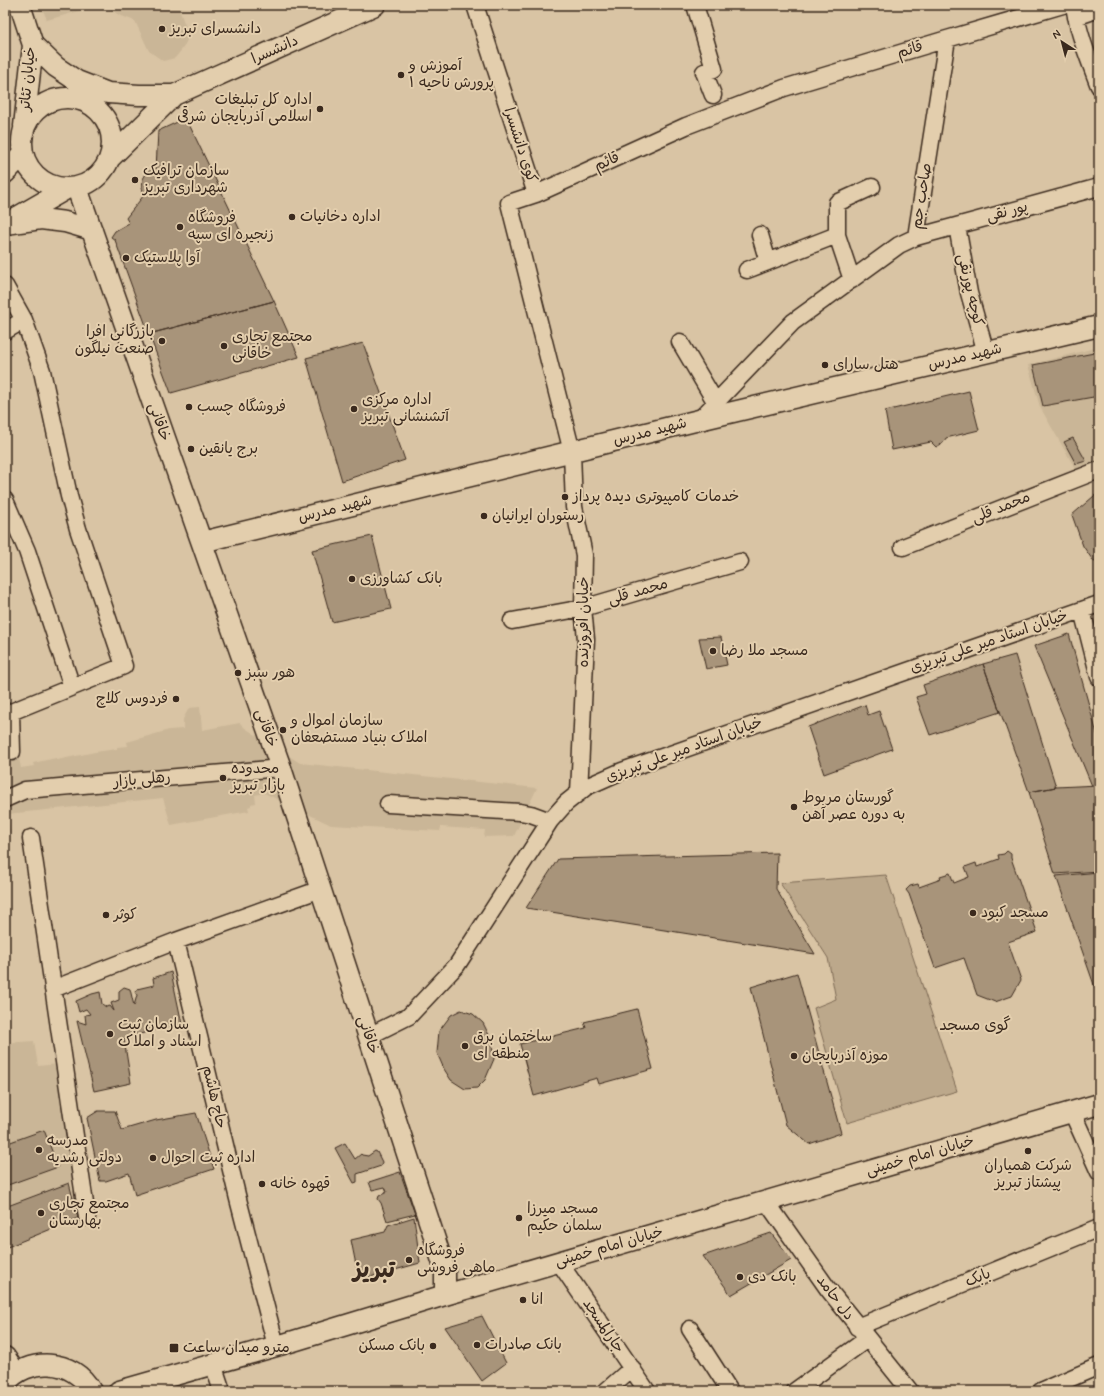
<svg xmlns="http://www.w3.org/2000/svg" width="1104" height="1396" viewBox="0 0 1104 1396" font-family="Mynerve,'Playpen Sans Arabic',sans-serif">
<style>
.built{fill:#cab697}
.green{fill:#bca88b;stroke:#7c6954}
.building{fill:#a8947a;stroke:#3b2a1e}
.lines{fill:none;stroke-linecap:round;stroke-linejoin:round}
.minor-casing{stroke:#3b2a1e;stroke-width:19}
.major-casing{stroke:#3b2a1e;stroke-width:23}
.minor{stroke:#e3cead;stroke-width:16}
.major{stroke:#e3cead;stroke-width:20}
.poi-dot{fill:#3b2a1e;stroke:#e3cead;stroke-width:1.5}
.labels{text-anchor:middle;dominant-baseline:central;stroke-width:4;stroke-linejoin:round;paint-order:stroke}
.poi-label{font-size:15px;fill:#3b2a1e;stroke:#e3cead;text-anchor:start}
.street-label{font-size:15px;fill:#3b2a1e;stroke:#e3cead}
.neighbourhood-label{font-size:16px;fill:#3b2a1e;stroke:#e3cead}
.town-label{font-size:23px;font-weight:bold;fill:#3b2a1e;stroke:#e3cead}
</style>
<rect width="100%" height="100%" fill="#d9c4a4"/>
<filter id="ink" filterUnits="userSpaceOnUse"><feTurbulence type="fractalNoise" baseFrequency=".025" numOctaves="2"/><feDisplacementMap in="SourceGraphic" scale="8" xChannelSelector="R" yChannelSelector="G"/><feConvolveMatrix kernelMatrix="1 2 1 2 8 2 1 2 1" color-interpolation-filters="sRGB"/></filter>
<g filter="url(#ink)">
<path class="built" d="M 41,5 L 101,5 L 47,20 Z
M 104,5 L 187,5 L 179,9 L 189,36 L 183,48 L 175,58 L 163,61 L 149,51 L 135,21 L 119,15 Z
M 1099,347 L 1099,461 L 1076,470 L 1040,407 L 1028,365 Z
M 200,707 L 202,730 L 240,723 L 245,728 L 300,763 L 537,788 L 514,836 L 484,837 L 485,830 L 441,827 L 440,831 L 331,825 L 264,793 L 255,795 L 256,803 L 251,804 L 251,806 L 248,807 L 249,811 L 171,825 L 163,798 L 7,814 L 11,833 L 5,834 L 5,760 L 19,759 L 21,768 L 34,766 L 33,763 L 56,758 L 57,760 L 95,752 L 117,749 L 117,747 L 128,746 L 127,742 L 169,730 L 183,729 L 183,719 L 189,708 Z
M 34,1041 L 38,1066 L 58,1064 L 78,1179 L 5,1207 L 5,1043 Z"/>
<path class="green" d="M 886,875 L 957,1091 L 847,1123 L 814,1008 L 836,999 L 828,958 L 780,883 Z"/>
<path class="building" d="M 186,118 L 274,301 L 149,334 L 115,240 L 111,237 L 115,231 L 129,223 L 126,218 L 144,195 L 142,188 L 143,179 L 147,172 L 156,169 L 158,131 Z
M 274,301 L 299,357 L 171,393 L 149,334 Z
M 363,343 L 405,460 L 342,481 L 306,358 Z
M 1099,352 L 1099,396 L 1043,406 L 1033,365 Z
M 969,391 L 979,430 L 946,438 L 943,443 L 936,447 L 931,442 L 892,450 L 885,411 Z
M 1073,438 L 1086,461 L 1076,464 L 1064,442 Z
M 1099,494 L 1099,560 L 1094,562 L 1083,546 L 1072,515 L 1094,496 Z
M 372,536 L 391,609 L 332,622 L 312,550 Z
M 1069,634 L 1099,741 L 1099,785 L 1092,786 L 1034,646 Z
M 721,637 L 727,665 L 706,669 L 699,638 Z
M 1015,655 L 1056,787 L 1029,792 L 983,664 Z
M 983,664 L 1000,712 L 930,735 L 916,697 L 926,694 L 923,685 Z
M 865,705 L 868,715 L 879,711 L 892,749 L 824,774 L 808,727 Z
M 1099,785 L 1099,871 L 1055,874 L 1029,792 L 1056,787 Z
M 1007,851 L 1011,854 L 1011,858 L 1037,932 L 1008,942 L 1021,980 L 1012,996 L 995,1002 L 977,995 L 964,958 L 935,968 L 909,894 L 906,890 L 910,886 L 918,884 L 919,887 L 941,879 L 940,876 L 950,873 L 954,883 L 969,877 L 965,867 L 976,863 L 977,867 L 999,859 L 998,855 L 1004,854 Z
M 777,853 L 776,889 L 815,954 L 526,908 L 558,859 Z
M 1099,872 L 1099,999 L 1056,876 Z
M 171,972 L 182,1024 L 157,1029 L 124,1039 L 131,1083 L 94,1091 L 77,1021 L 86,1024 L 85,1015 L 90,1014 L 86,1009 L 79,1012 L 76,1001 L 92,994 L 100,992 L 102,1004 L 106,1007 L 110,1006 L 114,1011 L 111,1003 L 119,1000 L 119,991 L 124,987 L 130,989 L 134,1006 L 137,995 L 135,992 L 137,989 L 154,985 L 153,978 Z
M 797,973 L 841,1133 L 809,1144 L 786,1125 L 751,987 Z
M 637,1009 L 653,1069 L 599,1084 L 597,1078 L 534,1096 L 520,1044 L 586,1028 L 584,1022 Z
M 461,1010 L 473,1014 L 483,1023 L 491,1039 L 494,1059 L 485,1080 L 477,1088 L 465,1089 L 451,1080 L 444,1069 L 437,1053 L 439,1031 L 451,1015 Z
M 98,1111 L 115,1111 L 122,1130 L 156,1120 L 196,1113 L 214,1169 L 135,1195 L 129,1173 L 106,1181 L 100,1181 L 87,1118 Z
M 44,1130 L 58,1167 L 5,1186 L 5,1144 Z
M 345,1143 L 355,1159 L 361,1154 L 362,1155 L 368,1156 L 375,1151 L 377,1152 L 382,1162 L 381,1166 L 357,1174 L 357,1182 L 354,1183 L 335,1148 Z
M 400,1172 L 415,1214 L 387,1221 L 381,1203 L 378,1199 L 379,1196 L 387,1192 L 385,1187 L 372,1190 L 369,1182 Z
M 69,1183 L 78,1218 L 5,1248 L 5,1207 Z
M 414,1217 L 420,1263 L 359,1280 L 351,1240 L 385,1232 L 388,1225 Z
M 771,1233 L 791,1260 L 731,1295 L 703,1256 Z
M 482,1316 L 506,1363 L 482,1381 L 445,1327 Z"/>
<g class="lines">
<defs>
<path id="minor" d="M 475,5 L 536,194
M 695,5 L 714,69 L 704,72 L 713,95
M 1074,5 C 1078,33 1089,60 1099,86
M 1076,17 L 1099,9
M 957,226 L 969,293 L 986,353
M 760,235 L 768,262
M 916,237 L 1099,187
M 747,270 L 837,235
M 852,280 L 837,235 L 837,203 L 872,187
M 5,286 L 24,320 L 42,371 L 69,496 L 78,529 L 124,666 L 11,712 L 12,752
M 5,331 L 24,320
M 680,342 L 716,403
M 699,420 L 793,322 L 899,245 L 916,237 L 947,39 L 1063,5
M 5,500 L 27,551 L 72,687
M 903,547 L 1099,470
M 1082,610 L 1099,677
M 512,621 L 583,608 L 740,562
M 579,793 L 586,639 L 583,608 L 584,555 L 574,507 L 572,452 L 509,203 L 536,194 L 686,126 L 784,88 L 947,39
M 5,799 L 25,790 L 281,768
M 388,804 L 520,812 L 531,814 L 550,821
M 31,838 L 87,1217
M 176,941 L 238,1199 L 276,1346
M 53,989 L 176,941 L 321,889
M 369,1036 L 409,1016 L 457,965 L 550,821 L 566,803 L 586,787 L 622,771 L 1099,604
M 1072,1112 L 1099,1172
M 766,1201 L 828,1289 L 910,1391
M 559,1262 L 647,1391
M 857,1327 L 1099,1228
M 690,1329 L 730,1391
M 213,1364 L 222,1391
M 606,1391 L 632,1368
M 795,1391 L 867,1339
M 1041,1391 L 1099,1366"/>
<path id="major" d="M 20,5 L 33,45 L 24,126
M 33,45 L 56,67 L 77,81 L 108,93 L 139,95 L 174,95
M22 143a45 45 0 1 1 90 0a45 45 0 1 1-90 0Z
M 111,157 L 174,95 L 375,5
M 5,173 L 23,154
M 77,188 L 281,768 L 445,1270 L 445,1295
M 14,219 L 66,189
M 5,224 L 41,219 L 65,222 L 92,230
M 202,542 L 699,420 L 1099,326
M 5,1357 L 16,1373
M 5,1384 C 27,1356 74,1358 91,1391
M 119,1391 L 287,1343 L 445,1295 L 1099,1104"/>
</defs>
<use href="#minor" class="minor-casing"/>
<use href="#major" class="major-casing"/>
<use href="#minor" class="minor"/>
<use href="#major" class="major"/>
</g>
</g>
<g class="poi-dot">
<circle cx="162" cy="29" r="4"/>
<circle cx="401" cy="75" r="4"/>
<circle cx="320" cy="109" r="4"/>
<circle cx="135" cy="180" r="4"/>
<circle cx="292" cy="217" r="4"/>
<circle cx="180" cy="227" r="4"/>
<circle cx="126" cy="258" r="4"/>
<circle cx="162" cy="341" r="4"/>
<circle cx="224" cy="346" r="4"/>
<circle cx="825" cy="365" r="4"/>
<circle cx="189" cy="407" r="4"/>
<circle cx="354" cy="409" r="4"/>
<circle cx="191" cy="449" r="4"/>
<circle cx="565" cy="497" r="4"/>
<circle cx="484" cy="516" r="4"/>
<circle cx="352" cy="579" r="4"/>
<circle cx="713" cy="651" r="4"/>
<circle cx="238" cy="673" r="4"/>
<circle cx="176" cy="699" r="4"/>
<circle cx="283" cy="730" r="4"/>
<circle cx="223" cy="778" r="4"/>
<circle cx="794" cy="807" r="4"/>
<circle cx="973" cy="913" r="4"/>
<circle cx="106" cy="915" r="4"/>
<circle cx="110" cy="1034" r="4"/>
<circle cx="465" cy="1046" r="4"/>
<circle cx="794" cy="1056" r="4"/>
<circle cx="39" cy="1150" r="4"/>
<circle cx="1028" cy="1151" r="4"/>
<circle cx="153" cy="1158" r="4"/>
<circle cx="262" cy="1184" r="4"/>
<circle cx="41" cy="1213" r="4"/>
<circle cx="519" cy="1218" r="4"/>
<circle cx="409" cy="1260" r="4"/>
<circle cx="740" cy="1277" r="4"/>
<circle cx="523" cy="1300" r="4"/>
<circle cx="477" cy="1345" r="4"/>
<circle cx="433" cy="1346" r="4"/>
<rect x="169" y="1343" width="10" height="10" rx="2"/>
</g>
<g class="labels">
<g class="poi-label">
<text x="170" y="29">دانشسرای تبریز</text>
<text x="409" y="66">آموزش و<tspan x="409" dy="17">پرورش ناحیه ۱</tspan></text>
<text x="312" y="100" text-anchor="end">اداره کل تبلیغات<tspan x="312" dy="17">اسلامی آذربایجان شرقی</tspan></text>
<text x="143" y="171">سازمان ترافیک<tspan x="143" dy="17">شهرداری تبریز</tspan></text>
<text x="300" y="217">اداره دخانیات</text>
<text x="188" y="218">فروشگاه<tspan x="188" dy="17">زنجیره ای سپه</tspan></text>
<text x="134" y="258">آوا پلاستیک</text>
<text x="154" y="332" text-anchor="end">بازرگانی افرا<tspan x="154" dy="17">صنعت نیلگون</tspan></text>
<text x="232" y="337">مجتمع تجاری<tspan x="232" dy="17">خاقانی</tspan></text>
<text x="833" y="365">هتل سارای</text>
<text x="362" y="400">اداره مرکزی<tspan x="362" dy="17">آتشنشانی تبریز</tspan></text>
<text x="197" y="407">فروشگاه چسب</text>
<text x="199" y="449">برج یانقین</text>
<text x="573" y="497">خدمات کامپیوتری دیده پرداز</text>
<text x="492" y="516">رستوران ایرانیان</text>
<text x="360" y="579">بانک کشاورزی</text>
<text x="721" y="651">مسجد ملا رضا</text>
<text x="246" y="673">هور سبز</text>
<text x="168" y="699" text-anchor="end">فردوس کلاچ</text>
<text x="291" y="721">سازمان اموال و<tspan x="291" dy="17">املاک بنیاد مستضعفان</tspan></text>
<text x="231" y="769">محدوده<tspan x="231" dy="17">بازار تبریز</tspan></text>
<text x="802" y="798">گورستان مربوط<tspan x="802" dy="17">به دوره عصر آهن</tspan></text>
<text x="981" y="913">مسجد کبود</text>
<text x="114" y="915">کوثر</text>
<text x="118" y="1025">سازمان ثبت<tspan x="118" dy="17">اسناد و املاک</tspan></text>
<text x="473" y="1037">ساختمان برق<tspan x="473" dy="17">منطقه ای</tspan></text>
<text x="802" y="1056">موزه آذربایجان</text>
<text x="47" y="1141">مدرسه<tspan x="47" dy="17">دولتی رشدیه</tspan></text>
<text x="161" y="1158">اداره ثبت احوال</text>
<text x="1028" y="1166" text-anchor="middle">شرکت همیاران<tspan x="1028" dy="17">پیشتاز تبریز</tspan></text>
<text x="270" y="1184">قهوه خانه</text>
<text x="49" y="1204">مجتمع تجاری<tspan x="49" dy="17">بهارستان</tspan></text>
<text x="527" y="1209">مسجد میرزا<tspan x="527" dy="17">سلمان حکیم</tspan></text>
<text x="417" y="1251">فروشگاه<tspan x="417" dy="17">ماهی فروشی</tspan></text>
<text x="748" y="1277">بانک دی</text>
<text x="531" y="1300">انا</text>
<text x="485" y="1345">بانک صادرات</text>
<text x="425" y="1346" text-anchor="end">بانک مسکن</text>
<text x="183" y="1348">مترو میدان ساعت</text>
</g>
<g class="street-label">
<text transform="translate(275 50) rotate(-24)">دانشسرا</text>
<text transform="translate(910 50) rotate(-17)">قائم</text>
<text transform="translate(28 79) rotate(-85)">خیابان تئاتر</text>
<text transform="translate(520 145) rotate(72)">کوی دانشسرا</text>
<text transform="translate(607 162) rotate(-24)">قائم</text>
<text transform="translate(922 196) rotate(-81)">صاحب جم</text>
<text transform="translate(1007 212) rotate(-15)">پور نقی</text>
<text transform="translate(970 290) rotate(77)">کوچه پورنقی</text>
<text transform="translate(965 357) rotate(-13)">شهید مدرس</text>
<text transform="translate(159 422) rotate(71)">خاقانی</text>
<text transform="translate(650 432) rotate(-14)">شهید مدرس</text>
<text transform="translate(1001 508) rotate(-22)">محمد قلی</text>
<text transform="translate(335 509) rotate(-14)">شهید مدرس</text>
<text transform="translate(638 592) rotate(-16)">محمد قلی</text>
<text transform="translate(584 622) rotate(-90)">خیابان افروزنده</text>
<text transform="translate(989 642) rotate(-19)">خیابان استاد میر علی تبریزی</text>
<text transform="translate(266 728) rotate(71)">خاقانی</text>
<text transform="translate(684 750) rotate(-20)">خیابان استاد میر علی تبریزی</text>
<text transform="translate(142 780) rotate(-5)">رهلی بازار</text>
<text transform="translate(368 1035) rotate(72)">خاقانی</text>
<text transform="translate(214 1097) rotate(77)">حاج هاشم</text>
<text transform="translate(920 1156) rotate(-16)">خیابان امام خمینی</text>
<text transform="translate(609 1247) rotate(-16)">خیابان امام خمینی</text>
<text transform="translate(978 1278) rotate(-22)">بابک</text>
<text transform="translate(835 1298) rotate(53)">دل حامد</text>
<text transform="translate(603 1326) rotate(56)">جارالمسجد</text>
</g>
<g class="neighbourhood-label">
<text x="975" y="1025">گوی مسجد</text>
</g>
<g class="town-label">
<text x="374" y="1271">تبریز</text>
</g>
</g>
<rect width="1104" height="1396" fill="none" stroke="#e3cead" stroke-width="20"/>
<rect x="10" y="10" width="1084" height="1376" fill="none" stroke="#3b2a1e" stroke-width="1.5" filter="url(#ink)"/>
<g transform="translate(1062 42) rotate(324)" stroke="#e3cead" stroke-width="3" paint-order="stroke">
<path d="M0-3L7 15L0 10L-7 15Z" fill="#3b2a1e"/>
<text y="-6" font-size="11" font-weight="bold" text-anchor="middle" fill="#3b2a1e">N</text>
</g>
</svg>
